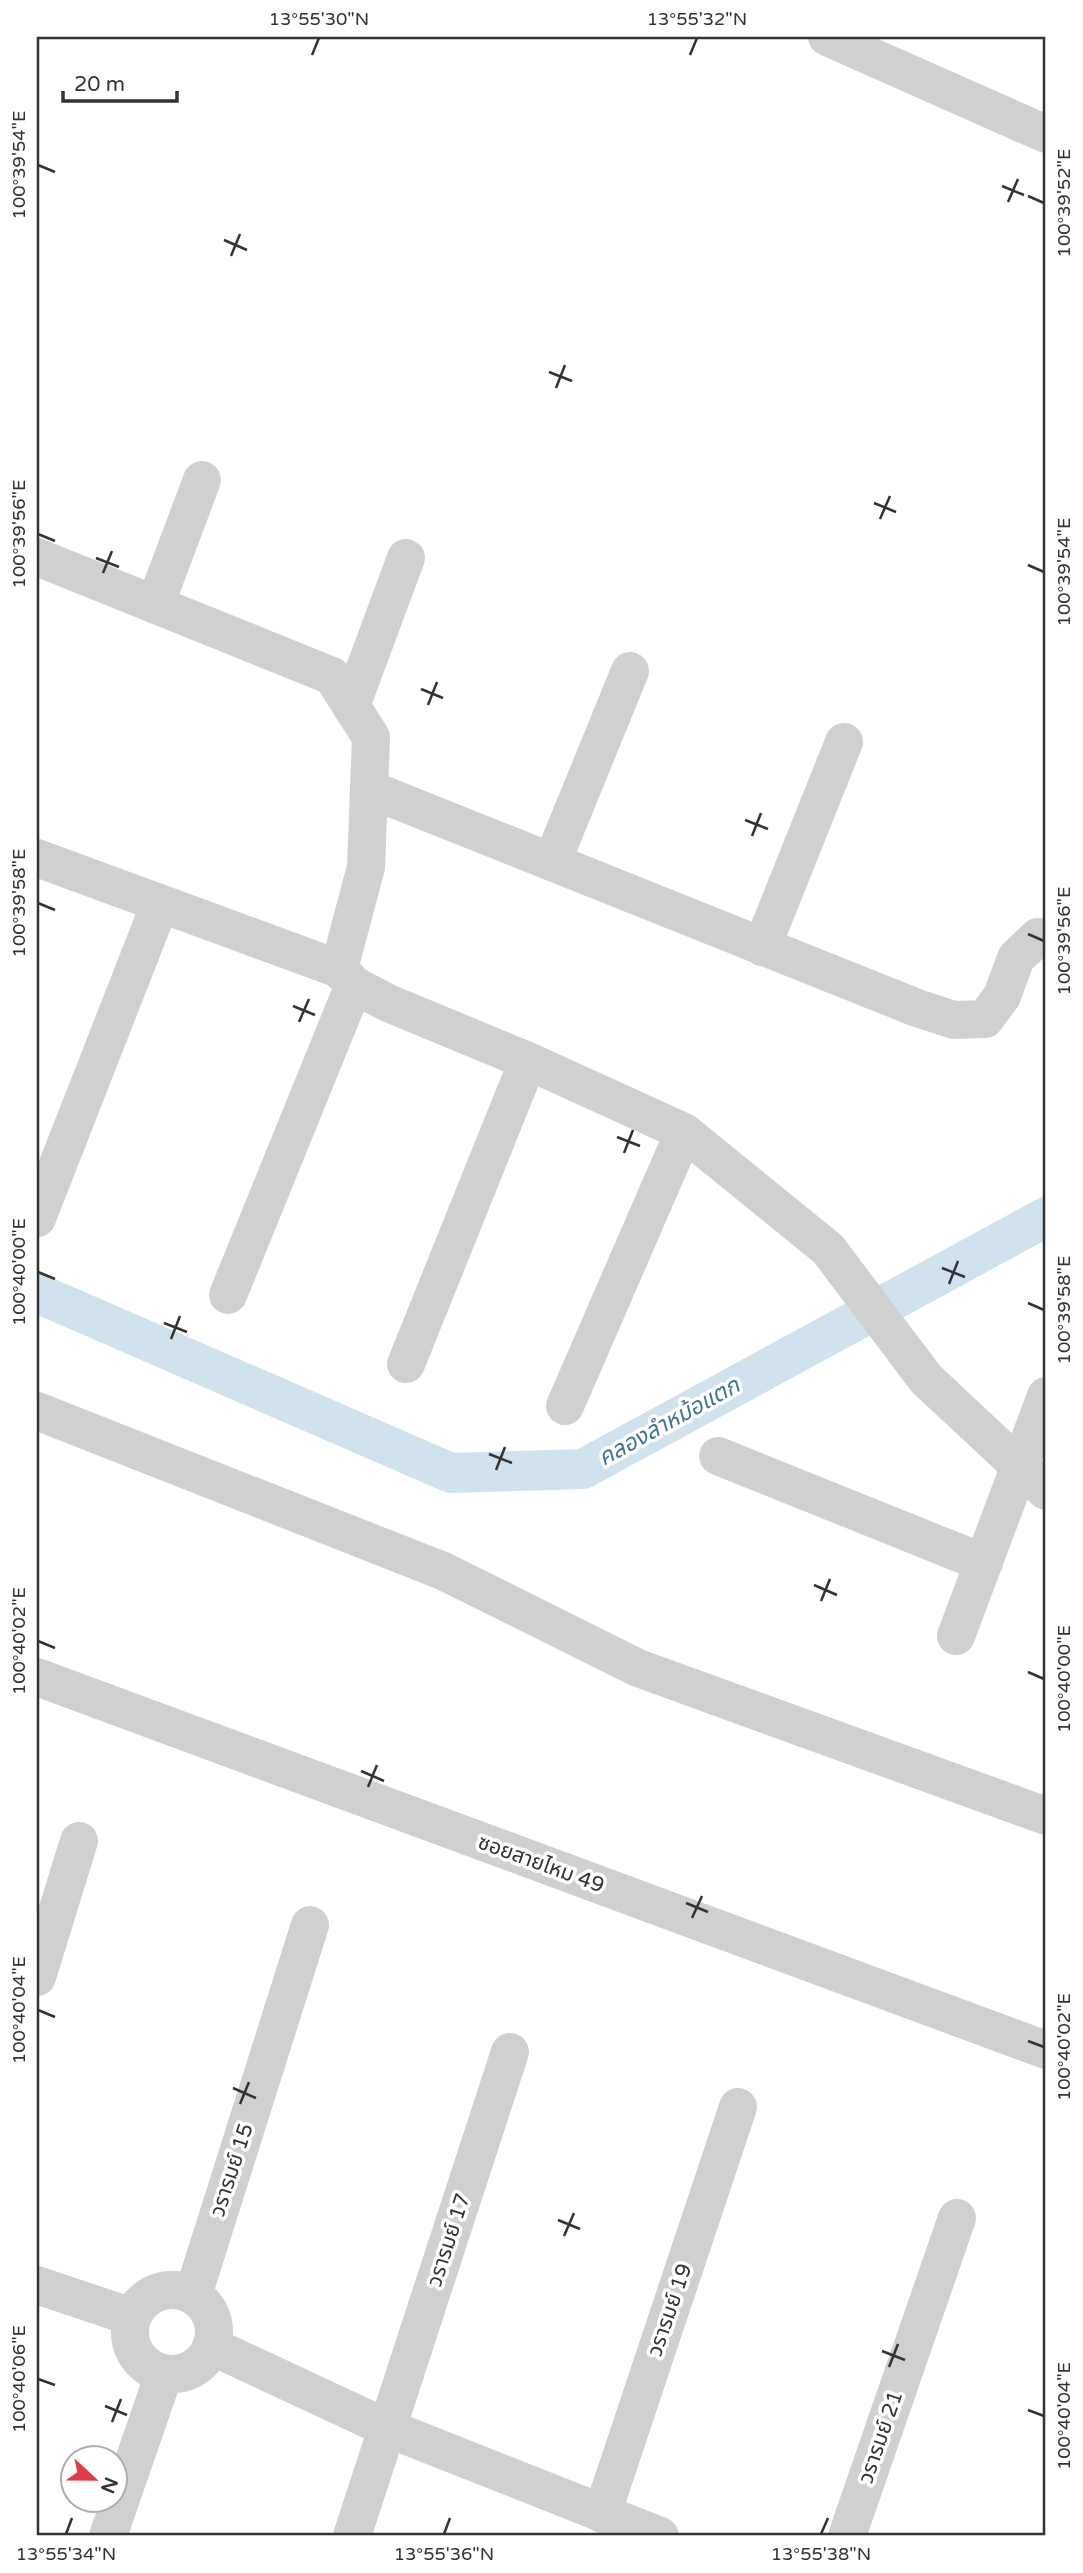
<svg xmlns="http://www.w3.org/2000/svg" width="1083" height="2573" viewBox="0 0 1083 2573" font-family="'Varela Round','Noto Sans Thai',sans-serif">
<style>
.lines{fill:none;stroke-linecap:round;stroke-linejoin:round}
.canal{stroke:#cfe2ee;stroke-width:40}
.minor{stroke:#d0d0d0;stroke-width:38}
.ticks{fill:none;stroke:#333;stroke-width:2.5}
.labels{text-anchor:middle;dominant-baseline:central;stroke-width:7;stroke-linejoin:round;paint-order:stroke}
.street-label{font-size:21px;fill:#333;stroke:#fff}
.water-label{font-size:23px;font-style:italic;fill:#3f7597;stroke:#fff}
.neatline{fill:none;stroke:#333;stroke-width:2.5}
.ticks-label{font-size:18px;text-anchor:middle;fill:#333}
</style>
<rect width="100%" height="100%" fill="#fff"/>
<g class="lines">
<path class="canal" d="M 37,1293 L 451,1473 L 583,1469 L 1046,1217"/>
<path class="minor" d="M 827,37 L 1046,134
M 37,557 L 332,676 L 371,737 L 366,867 L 339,969 L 354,985 L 388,1003 L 528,1061 L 684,1132 L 828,1249 L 926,1379 L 1046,1491
M 155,605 L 202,480
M 351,706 L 406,558
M 369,789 L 917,1008 L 954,1020 L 985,1019 L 1002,996 L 1016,958 L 1038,937 L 1046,937
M 37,858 L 339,969
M 552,862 L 630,671
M 762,947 L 844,742
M 37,1218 L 160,904
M 228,1295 L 354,985
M 406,1364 L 528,1061
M 565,1406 L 684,1132
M 37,1411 L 443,1571 L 638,1668 L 1046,1816
M 718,1456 L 984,1563
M 956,1636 L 1046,1396
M 37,1677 L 1046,2050
M 37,1977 L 79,1841
M 37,2285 L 132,2317
M130 2332a42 42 0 1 1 84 0a42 42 0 1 1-84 0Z
M 193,2295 L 310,1925
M 211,2346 L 387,2428 L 660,2536
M 602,2514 L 738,2107
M 108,2536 L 164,2374
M 352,2536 L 510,2052
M 847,2536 L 957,2218"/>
</g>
<path class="ticks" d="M 312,55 L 319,38M 690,55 L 697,38M 38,165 L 55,172M 1002,186 L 1024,195M 1028,196 L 1044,203M 1008,202 L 1018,179M 224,240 L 247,250M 231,256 L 240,234M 549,372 L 572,381M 556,388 L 565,365M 874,503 L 896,512M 880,519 L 890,496M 38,534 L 55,541M 96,558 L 119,567M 1028,565 L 1044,572M 103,573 L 112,551M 421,689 L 443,698M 428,705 L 437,682M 745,820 L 768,829M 752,836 L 761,813M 38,903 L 55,910M 1028,934 L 1044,941M 293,1006 L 315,1015M 299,1022 L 309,999M 617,1137 L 640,1146M 624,1153 L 633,1130M 942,1268 L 965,1277M 38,1272 L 55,1279M 949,1284 L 958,1261M 1028,1303 L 1044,1310M 164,1323 L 187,1332M 171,1339 L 180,1316M 489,1454 L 512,1463M 496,1470 L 505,1447M 814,1585 L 837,1595M 821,1601 L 830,1579M 38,1641 L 55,1648M 1028,1672 L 1044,1679M 361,1771 L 384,1781M 368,1787 L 377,1765M 686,1903 L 708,1912M 692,1918 L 702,1896M 38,2010 L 55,2017M 1028,2041 L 1044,2047M 233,2088 L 256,2098M 240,2104 L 249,2082M 558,2220 L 580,2229M 564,2236 L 574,2213M 882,2351 L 905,2360M 889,2367 L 898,2344M 38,2379 L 55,2385M 105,2406 L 127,2415M 1028,2410 L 1044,2416M 112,2422 L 121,2399M 66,2534 L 72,2518M 444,2534 L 450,2518M 821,2534 L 828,2518"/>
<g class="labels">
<g class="street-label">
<text transform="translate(541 1864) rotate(20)">ซอยสายไหม 49</text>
<text transform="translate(232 2170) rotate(-72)">วรารมย์ 15</text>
<text transform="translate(449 2240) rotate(-72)">วรารมย์ 17</text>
<text transform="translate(670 2310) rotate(-71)">วรารมย์ 19</text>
<text transform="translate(881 2437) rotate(-71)">วรารมย์ 21</text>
</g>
<g class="water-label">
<text transform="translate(669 1422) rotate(-29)">คลองลำหม้อแตก</text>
</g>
</g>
<rect width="1083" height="2573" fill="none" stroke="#ffffff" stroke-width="77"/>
<g transform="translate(94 2479) rotate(112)"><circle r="33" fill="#ffffff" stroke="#adadad" stroke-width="2"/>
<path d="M0-5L12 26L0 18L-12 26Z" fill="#e63946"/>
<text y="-10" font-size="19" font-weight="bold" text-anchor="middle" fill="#333333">N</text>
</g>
<path d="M63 91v10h114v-10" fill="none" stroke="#333333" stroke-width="3.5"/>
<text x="74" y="91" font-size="21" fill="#333333" stroke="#ffffff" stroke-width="5" paint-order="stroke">20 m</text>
<rect x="38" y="38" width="1006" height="2496" class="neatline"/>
<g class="ticks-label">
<text x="319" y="25">13°55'30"N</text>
<text x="697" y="25">13°55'32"N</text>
<text transform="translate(19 165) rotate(-90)" y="6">100°39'54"E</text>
<text transform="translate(1064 203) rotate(-90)" y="6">100°39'52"E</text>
<text transform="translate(19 534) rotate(-90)" y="6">100°39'56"E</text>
<text transform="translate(1064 572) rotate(-90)" y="6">100°39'54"E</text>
<text transform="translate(19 903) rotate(-90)" y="6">100°39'58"E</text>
<text transform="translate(1064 941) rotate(-90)" y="6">100°39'56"E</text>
<text transform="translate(19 1272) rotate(-90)" y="6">100°40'00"E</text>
<text transform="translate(1064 1310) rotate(-90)" y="6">100°39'58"E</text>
<text transform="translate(19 1641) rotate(-90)" y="6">100°40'02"E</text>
<text transform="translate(1064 1679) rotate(-90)" y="6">100°40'00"E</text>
<text transform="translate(19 2010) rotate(-90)" y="6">100°40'04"E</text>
<text transform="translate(1064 2047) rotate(-90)" y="6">100°40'02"E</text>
<text transform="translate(19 2379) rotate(-90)" y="6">100°40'06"E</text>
<text transform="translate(1064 2416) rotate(-90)" y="6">100°40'04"E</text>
<text x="66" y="2560">13°55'34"N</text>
<text x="444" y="2560">13°55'36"N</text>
<text x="821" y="2560">13°55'38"N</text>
</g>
</svg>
